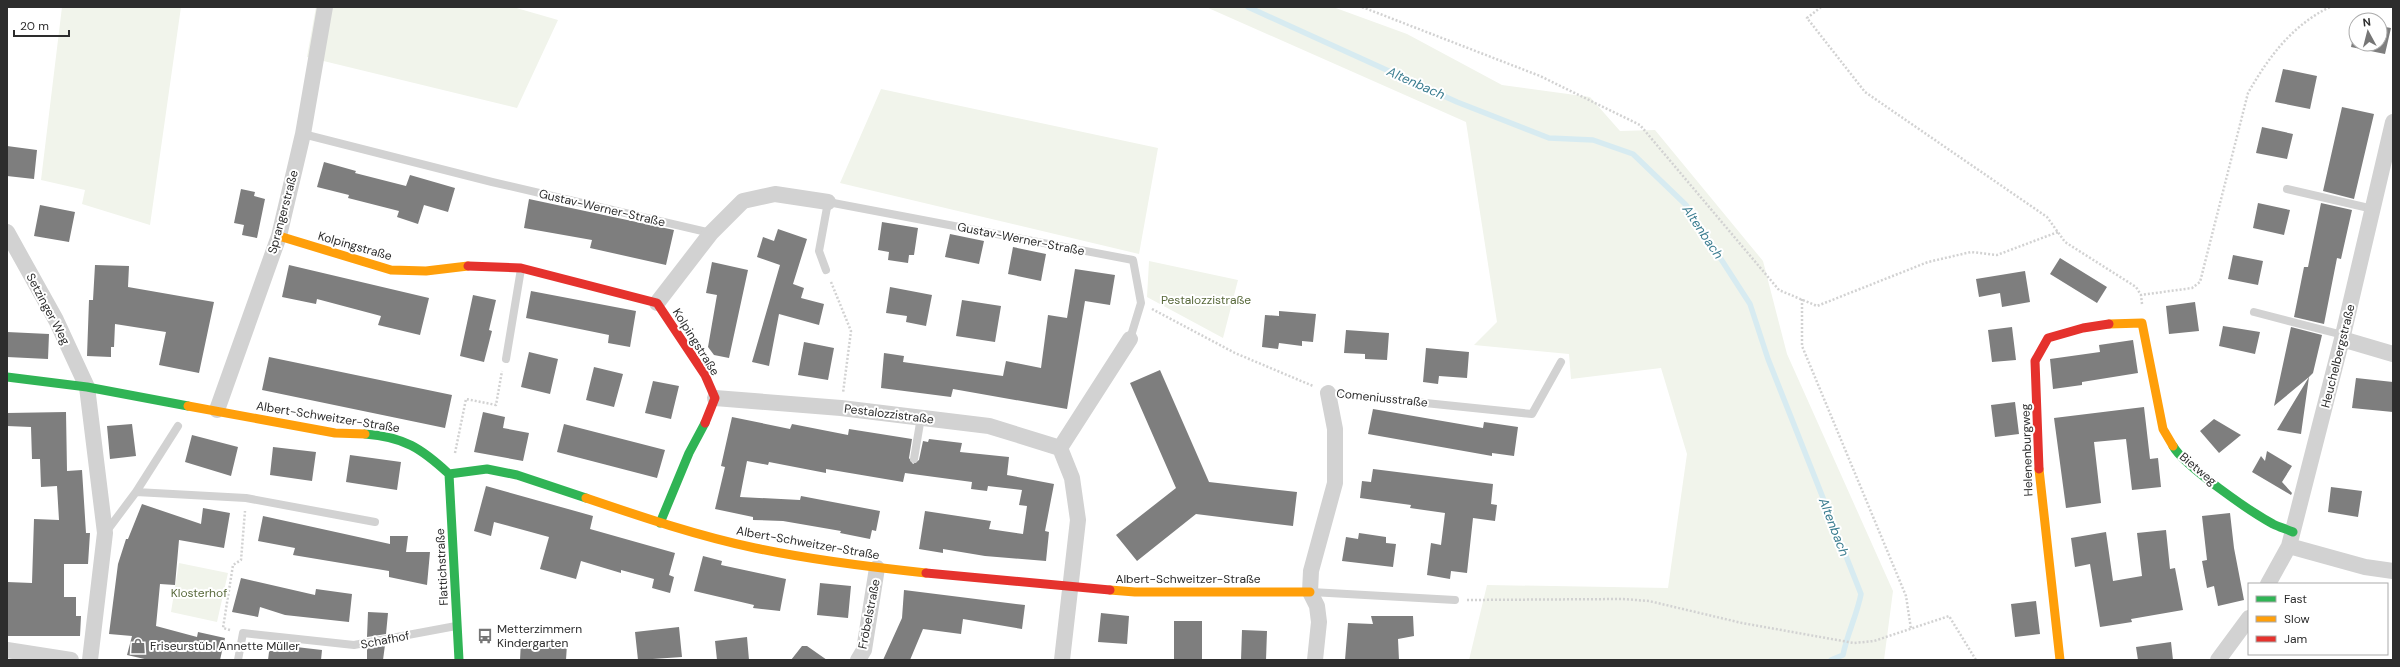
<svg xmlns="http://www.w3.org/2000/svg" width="2400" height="667" viewBox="0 0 2400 667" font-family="'DM Sans',sans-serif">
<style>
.green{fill:#f1f4eb}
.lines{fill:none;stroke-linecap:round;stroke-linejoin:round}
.stream{stroke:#d7ebf1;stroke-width:5.5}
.building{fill:#7e7e7e}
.path{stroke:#d2d2d2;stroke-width:2.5;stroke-dasharray:2 2;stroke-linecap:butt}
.lane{stroke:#d2d2d2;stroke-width:8}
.street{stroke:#d2d2d2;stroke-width:16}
.fast{stroke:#30b455;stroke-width:9}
.slow{stroke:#ff9f0a;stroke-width:9}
.jam{stroke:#e5322d;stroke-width:9}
.labels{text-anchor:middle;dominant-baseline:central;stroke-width:4;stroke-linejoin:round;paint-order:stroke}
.street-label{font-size:12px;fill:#2d2d2d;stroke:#fff}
.park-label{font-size:12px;fill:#58693b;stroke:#fff}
.poi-label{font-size:12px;fill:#2d2d2d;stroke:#fff;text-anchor:start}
.water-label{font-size:13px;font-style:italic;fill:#3b7d90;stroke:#fff}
</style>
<rect width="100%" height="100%" fill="#fff"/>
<path class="green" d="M 62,7 L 181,7 L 150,225 L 82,204 L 85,190 L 41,180 Z
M 316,7 L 513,7 L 558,20 L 517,108 L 307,57 Z
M 1206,7 L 1333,7 L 1407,34 L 1502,85 L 1590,97 L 1620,131 L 1655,130 L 1763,261 L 1787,354 L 1893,591 L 1884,660 L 1469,660 L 1487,585 L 1668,588 L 1687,454 L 1661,368 L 1571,379 L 1569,354 L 1474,345 L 1497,322 L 1466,122 Z
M 881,89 L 1158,148 L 1139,254 L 840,183 Z
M 1149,261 L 1238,280 L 1223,338 L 1147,297 Z
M 179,563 L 228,573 L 217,622 L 171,612 Z"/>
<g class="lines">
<path class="stream" d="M 1248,7 L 1457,102 L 1549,138 L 1593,140 L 1633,154 L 1686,205 L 1750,304 L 1768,359 L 1861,594 C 1857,615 1847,634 1843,655 L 1831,660"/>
</g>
<path class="building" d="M 2356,23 L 2356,44 L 2380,44 L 2380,26 L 2391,28 L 2385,54 L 2351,47 Z
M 2283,69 L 2317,76 L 2310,109 L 2275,102 Z
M 2342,107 L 2374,114 L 2354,199 L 2323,191 Z
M 2262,127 L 2293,134 L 2287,159 L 2256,153 Z
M 7,146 L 37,150 L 34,179 L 7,176 Z
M 324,162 L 356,171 L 355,173 L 406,186 L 410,175 L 455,188 L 448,212 L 424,205 L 418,224 L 397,217 L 399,211 L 348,198 L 349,195 L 317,187 Z
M 241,189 L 255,192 L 254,196 L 265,199 L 257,238 L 242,235 L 244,225 L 234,223 Z
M 529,199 L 674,230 L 666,265 L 590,248 L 592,240 L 524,228 Z
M 2258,203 L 2290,210 L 2284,235 L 2253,228 Z
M 2321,203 L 2352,210 L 2341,259 L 2337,258 L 2324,324 L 2294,317 L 2304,267 L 2308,267 Z
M 40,205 L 75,212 L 69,242 L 34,236 Z
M 882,222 L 918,228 L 914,255 L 909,255 L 908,263 L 888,260 L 889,252 L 878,250 Z
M 778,229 L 807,239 L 793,284 L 804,288 L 801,298 L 824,304 L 819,325 L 779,314 L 769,366 L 752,362 L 780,265 L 757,257 L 763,237 L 774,241 Z
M 950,234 L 984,241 L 979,264 L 945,257 Z
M 1013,247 L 1046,254 L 1041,281 L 1008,274 Z
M 2233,255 L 2263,261 L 2258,285 L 2228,279 Z
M 2060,258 L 2107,287 L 2097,303 L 2050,274 Z
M 712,262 L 748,270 L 729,358 L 714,355 L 708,347 L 717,295 L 706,293 Z
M 95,265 L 129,266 L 128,287 L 214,302 L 199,373 L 159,365 L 166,332 L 115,324 L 114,347 L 111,347 L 111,357 L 87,356 L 89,300 L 93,300 Z
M 289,265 L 429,298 L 420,335 L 378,325 L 381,316 L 317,299 L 316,304 L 282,297 Z
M 1075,269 L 1115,275 L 1110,305 L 1085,301 L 1067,409 L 953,389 L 951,397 L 881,388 L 884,353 L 904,356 L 903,362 L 1003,376 L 1006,361 L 1041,368 L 1048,315 L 1067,318 Z
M 2025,271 L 2030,302 L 2002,307 L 2000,293 L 1979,297 L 1976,279 Z
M 890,287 L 932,295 L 926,326 L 906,322 L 907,316 L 886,313 Z
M 531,291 L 636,311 L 630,347 L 608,343 L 609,335 L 526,318 Z
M 473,295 L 496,300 L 489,330 L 492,331 L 484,362 L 460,356 Z
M 962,300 L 1001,306 L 995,342 L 956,336 Z
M 2195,302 L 2199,331 L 2169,334 L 2166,306 Z
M 1279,311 L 1316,314 L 1313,342 L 1302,341 L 1302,346 L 1279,343 L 1278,349 L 1262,347 L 1265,315 L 1279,316 Z
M 2223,326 L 2260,332 L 2255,354 L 2219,346 Z
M 2012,327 L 2016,360 L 1992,362 L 1988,330 Z
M 2291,327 L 2322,335 L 2313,373 L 2309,377 L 2301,434 L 2277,430 L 2309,377 L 2274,406 Z
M 1346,330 L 1389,333 L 1387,360 L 1365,359 L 1365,354 L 1344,353 Z
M 7,332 L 49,334 L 48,359 L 7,357 Z
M 2133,340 L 2138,373 L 2082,382 L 2082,385 L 2053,389 L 2050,359 L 2100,352 L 2099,345 Z
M 804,342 L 834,348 L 828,380 L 798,375 Z
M 1426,348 L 1469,352 L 1467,378 L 1439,376 L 1438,384 L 1423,382 Z
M 529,352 L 558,359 L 550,394 L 521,387 Z
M 269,357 L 452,395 L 445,428 L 262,390 Z
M 594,367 L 623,374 L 614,407 L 586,400 Z
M 1160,370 L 1209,482 L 1297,492 L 1293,526 L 1196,514 L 1137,561 L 1116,535 L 1176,488 L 1130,383 Z
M 2356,378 L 2393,382 L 2393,412 L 2352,408 Z
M 653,381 L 679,386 L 671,419 L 645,413 Z
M 2015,402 L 2019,434 L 1995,437 L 1991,405 Z
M 2144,407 L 2150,459 L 2158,458 L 2161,487 L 2132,490 L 2126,439 L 2094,442 L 2101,503 L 2066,508 L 2054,418 Z
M 1373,409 L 1483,428 L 1484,422 L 1518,427 L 1514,456 L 1492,453 L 1492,456 L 1368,434 Z
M 66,412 L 67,471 L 82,470 L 86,533 L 90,533 L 88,564 L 64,564 L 64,597 L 76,597 L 76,616 L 81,616 L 80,636 L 7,636 L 7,582 L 32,583 L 34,519 L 59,520 L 57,486 L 41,487 L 40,459 L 32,459 L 31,427 L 7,426 L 7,413 Z
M 483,412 L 505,417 L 503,428 L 529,433 L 523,461 L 474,452 Z
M 732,417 L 790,429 L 792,424 L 848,435 L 849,429 L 912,439 L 909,458 L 913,464 L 919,460 L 923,441 L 928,442 L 929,439 L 962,443 L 960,452 L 1009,457 L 1007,475 L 1054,484 L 1045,531 L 1049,532 L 1046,561 L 985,556 L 943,549 L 943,553 L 919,549 L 925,511 L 991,521 L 989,529 L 1023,534 L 1027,506 L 1019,505 L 1022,490 L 988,486 L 987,491 L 971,489 L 972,482 L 905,473 L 903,482 L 826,469 L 826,473 L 769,462 L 768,465 L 747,461 L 740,497 L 800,500 L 801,496 L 880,511 L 876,531 L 872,530 L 870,539 L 840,533 L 841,531 L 783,521 L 753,520 L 753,517 L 715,509 L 725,467 L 721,466 Z
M 2214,419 L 2241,435 L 2219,453 L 2200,431 Z
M 132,424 L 136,456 L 110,459 L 107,426 Z
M 564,424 L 665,450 L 657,478 L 557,452 Z
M 192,435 L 238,447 L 231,476 L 185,462 Z
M 273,447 L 316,452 L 312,481 L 270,475 Z
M 2267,451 L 2292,466 L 2282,482 L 2292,493 L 2291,495 L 2252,472 L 2261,456 L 2265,461 Z
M 350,455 L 401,462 L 397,490 L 346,482 Z
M 1373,469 L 1493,484 L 1491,504 L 1497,505 L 1495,521 L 1473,518 L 1467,573 L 1451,571 L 1450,579 L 1427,575 L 1431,543 L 1441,545 L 1445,513 L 1410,508 L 1411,505 L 1360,498 L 1362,481 L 1371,482 Z
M 486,486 L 593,516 L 590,529 L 675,553 L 669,575 L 674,577 L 670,593 L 652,588 L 654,579 L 621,570 L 621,573 L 581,561 L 576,579 L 540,569 L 549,537 L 494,522 L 491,536 L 474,531 Z
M 2331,487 L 2362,491 L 2358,517 L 2328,512 Z
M 142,504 L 201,524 L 203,508 L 230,513 L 224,548 L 179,540 L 175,585 L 160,584 L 156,626 L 197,637 L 198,632 L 225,638 L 220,660 L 149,660 L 127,655 L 132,636 L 109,634 L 118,564 L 126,539 L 128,539 Z
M 2230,513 L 2234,548 L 2244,600 L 2218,606 L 2214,586 L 2207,588 L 2202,561 L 2207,560 L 2202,516 Z
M 263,516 L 390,544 L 390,536 L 408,536 L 406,552 L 430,552 L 427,585 L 389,577 L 389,571 L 293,555 L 295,548 L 258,541 Z
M 2166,530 L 2170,569 L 2175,568 L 2183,610 L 2131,619 L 2132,622 L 2100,627 L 2090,564 L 2075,567 L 2071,538 L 2106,532 L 2113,581 L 2142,576 L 2137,533 Z
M 1359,533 L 1386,537 L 1386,543 L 1396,544 L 1393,567 L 1342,561 L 1346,537 L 1358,539 Z
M 703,556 L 722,561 L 721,565 L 786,579 L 780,611 L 753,608 L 754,605 L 694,591 Z
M 241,578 L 315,595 L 316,589 L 352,594 L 349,622 L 285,615 L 260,607 L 258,617 L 232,612 Z
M 820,583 L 851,586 L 848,618 L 817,615 Z
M 904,590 L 1025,605 L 1022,629 L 963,619 L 961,634 L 923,629 L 910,660 L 883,660 L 902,618 Z
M 2036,601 L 2040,634 L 2015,637 L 2011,604 Z
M 368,612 L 388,613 L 386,634 L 367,637 Z
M 1101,613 L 1129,616 L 1127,644 L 1098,642 Z
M 1371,616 L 1413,616 L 1414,636 L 1398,639 L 1399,660 L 1345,660 L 1348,623 L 1373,624 Z
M 1174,621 L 1202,621 L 1202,659 L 1174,659 Z
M 679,627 L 682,657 L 638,660 L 635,632 Z
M 1242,630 L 1267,631 L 1266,660 L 1241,660 Z
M 747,637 L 749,660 L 717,660 L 715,641 Z
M 521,641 L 567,644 L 566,660 L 520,660 Z
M 2171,642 L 2173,660 L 2138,660 L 2136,647 Z
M 270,644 L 322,650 L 321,660 L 268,660 Z
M 385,645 L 383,660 L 367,660 L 367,648 Z
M 802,646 L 807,646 L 827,660 L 791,660 Z"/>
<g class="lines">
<path class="path" d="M 1362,7 L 1540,76 L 1640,125 L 1779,290 L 1817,306 L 1928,262 L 1971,252 L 1997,255 L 2058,232
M 1821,7 L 1807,18 L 1865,92 L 2047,217 L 2065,242 L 2136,287 L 2141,295
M 831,282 L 851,331 L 843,393
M 1802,299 L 1802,346 L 1906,596 L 1911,629
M 2142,304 L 2141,295 L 2192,288 L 2200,282 L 2248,93 C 2268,58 2292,25 2330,7
M 1152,309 L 1235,353 L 1313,386
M 455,453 L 466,399 L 496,405 L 502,371
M 1467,600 L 1623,599 L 1649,601 L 1742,623 L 1854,643 L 1874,641 L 1949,616 L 1976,660
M 230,630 L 223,628 L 233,565 L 241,560 L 245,511"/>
<path class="lane" d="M 303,134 L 492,182 L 711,233
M 2287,189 L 2373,209
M 826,270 L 819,251 L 828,202 L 1133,260 L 1141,303 L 1130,339
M 2254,312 L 2343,335
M 506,359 L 521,269
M 1328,393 L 1532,414 L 1561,362
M 914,459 L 921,417
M 136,492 L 246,498 L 375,522
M 106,532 L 136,492 L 178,426
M 1311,592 L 1455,600
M 238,660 L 243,633 L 354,645 L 456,626"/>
<path class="street" d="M 7,232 L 56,320 L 87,387 L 105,533 L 90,660
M 657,303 L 711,233 L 743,201 L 775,194 L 828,202
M 2342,339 L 2393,354
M 715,398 L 841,408 L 989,426 L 1060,448 L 1072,478 L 1078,520 L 1062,660
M 217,410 L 279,236 L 303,134 L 325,7
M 1060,448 L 1130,339
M 2289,546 L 2365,567 L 2393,571
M 2268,584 L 2289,546 L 2343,335 L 2393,122
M 7,650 L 71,660
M 858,660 L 864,650 L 877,568
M 1315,660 L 1319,622 L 1317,606 L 1310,592 L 1311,571 L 1335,483 L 1335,429 L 1328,393
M 2218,660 L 2249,618"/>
<path class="fast" d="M 7,377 L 87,387 L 188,406
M 365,434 C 404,437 421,448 449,474 L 487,469 L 517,475 L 586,498
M 2173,446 C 2184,466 2251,512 2273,524 C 2279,527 2286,529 2293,532
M 449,474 L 459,660
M 660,523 L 689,453 L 705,423"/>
<path class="slow" d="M 279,236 L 391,270 L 426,271 L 468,266
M 2109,324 L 2142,323 L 2163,429 L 2173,446
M 188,406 L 335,433 L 365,434
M 2039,469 L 2060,660
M 586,498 C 642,517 698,536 755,548 C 811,560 869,567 926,573
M 1110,590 L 1135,592 L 1310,592"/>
<path class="jam" d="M 468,266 L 521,268 L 657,303 L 705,375 L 715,398 L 705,423
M 2039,469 L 2035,361 L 2048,338 L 2083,328 L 2109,324
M 926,573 L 1110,590"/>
</g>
<defs>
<symbol id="bus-bare" viewBox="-9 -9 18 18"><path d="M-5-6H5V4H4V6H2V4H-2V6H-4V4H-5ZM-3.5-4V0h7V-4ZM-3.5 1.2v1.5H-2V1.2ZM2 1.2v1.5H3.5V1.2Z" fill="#767676" stroke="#fff" stroke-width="2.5" paint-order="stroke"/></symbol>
<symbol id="shop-bare" viewBox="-9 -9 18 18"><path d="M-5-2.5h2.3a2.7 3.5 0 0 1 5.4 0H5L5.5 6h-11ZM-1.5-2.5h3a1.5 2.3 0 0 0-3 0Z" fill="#767676" stroke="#fff" stroke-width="2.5" paint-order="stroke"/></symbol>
</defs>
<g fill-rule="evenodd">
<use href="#bus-bare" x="474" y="625" width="22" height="22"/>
<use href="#shop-bare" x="127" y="635" width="22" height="22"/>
</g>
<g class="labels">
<g class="street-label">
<text transform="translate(602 208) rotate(13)">Gustav-Werner-Straße</text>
<text transform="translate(283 212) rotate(-75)">Sprangerstraße</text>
<text transform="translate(1021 239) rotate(11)">Gustav-Werner-Straße</text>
<text transform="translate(355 246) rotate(16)">Kolpingstraße</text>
<text transform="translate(48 309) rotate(62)">Setzinger Weg</text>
<text transform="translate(696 342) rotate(58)">Kolpingstraße</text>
<text transform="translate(2338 356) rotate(-76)">Heuchelbergstraße</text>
<text transform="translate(1382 398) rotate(6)">Comeniusstraße</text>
<text transform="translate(889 414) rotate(7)">Pestalozzistraße</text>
<text transform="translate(328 417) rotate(9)">Albert-Schweitzer-Straße</text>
<text transform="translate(2027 450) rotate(-92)">Helenenburgweg</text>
<text transform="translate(2198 469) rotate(40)">Bietweg</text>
<text transform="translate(808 543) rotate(10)">Albert-Schweitzer-Straße</text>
<text transform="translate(442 567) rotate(-93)">Flattichstraße</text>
<text x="1188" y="579">Albert-Schweitzer-Straße</text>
<text transform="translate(869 614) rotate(-79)">Fröbelstraße</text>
<text transform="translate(385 640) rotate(-11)">Schafhof</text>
</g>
<g class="park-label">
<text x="1206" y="300">Pestalozzistraße</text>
<text x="199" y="593">Klosterhof</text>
</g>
<g class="poi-label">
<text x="497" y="629">Metterzimmern<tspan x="497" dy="14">Kindergarten</tspan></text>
<text x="150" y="646">Friseurstübl Annette Müller</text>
</g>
<g class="water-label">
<text transform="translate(1416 83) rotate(24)">Altenbach</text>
<text transform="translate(1703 232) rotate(56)">Altenbach</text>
<text transform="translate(1834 527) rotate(69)">Altenbach</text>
</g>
</g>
<rect width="2400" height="667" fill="none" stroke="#2d2d2d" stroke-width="16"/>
<rect x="2248" y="583" width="140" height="72" fill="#ffffff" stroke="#ababab"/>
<rect x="2256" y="596" width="20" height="6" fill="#30b455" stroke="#ababab"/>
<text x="2284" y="603" font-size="12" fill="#2d2d2d">Fast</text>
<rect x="2256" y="616" width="20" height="6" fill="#ff9f0a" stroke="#ababab"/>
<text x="2284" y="623" font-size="12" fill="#2d2d2d">Slow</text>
<rect x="2256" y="636" width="20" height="6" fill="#e5322d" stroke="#ababab"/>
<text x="2284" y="643" font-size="12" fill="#2d2d2d">Jam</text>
<g transform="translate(2368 32) rotate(353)"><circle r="19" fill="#ffffff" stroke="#ababab"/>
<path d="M0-3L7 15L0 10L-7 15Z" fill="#767676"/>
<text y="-6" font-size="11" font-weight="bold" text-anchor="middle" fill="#2d2d2d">N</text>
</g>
<path d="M14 30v6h55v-6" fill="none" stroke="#2d2d2d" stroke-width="2"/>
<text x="20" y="30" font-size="12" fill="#2d2d2d" stroke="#ffffff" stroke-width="3" paint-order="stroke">20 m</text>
</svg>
